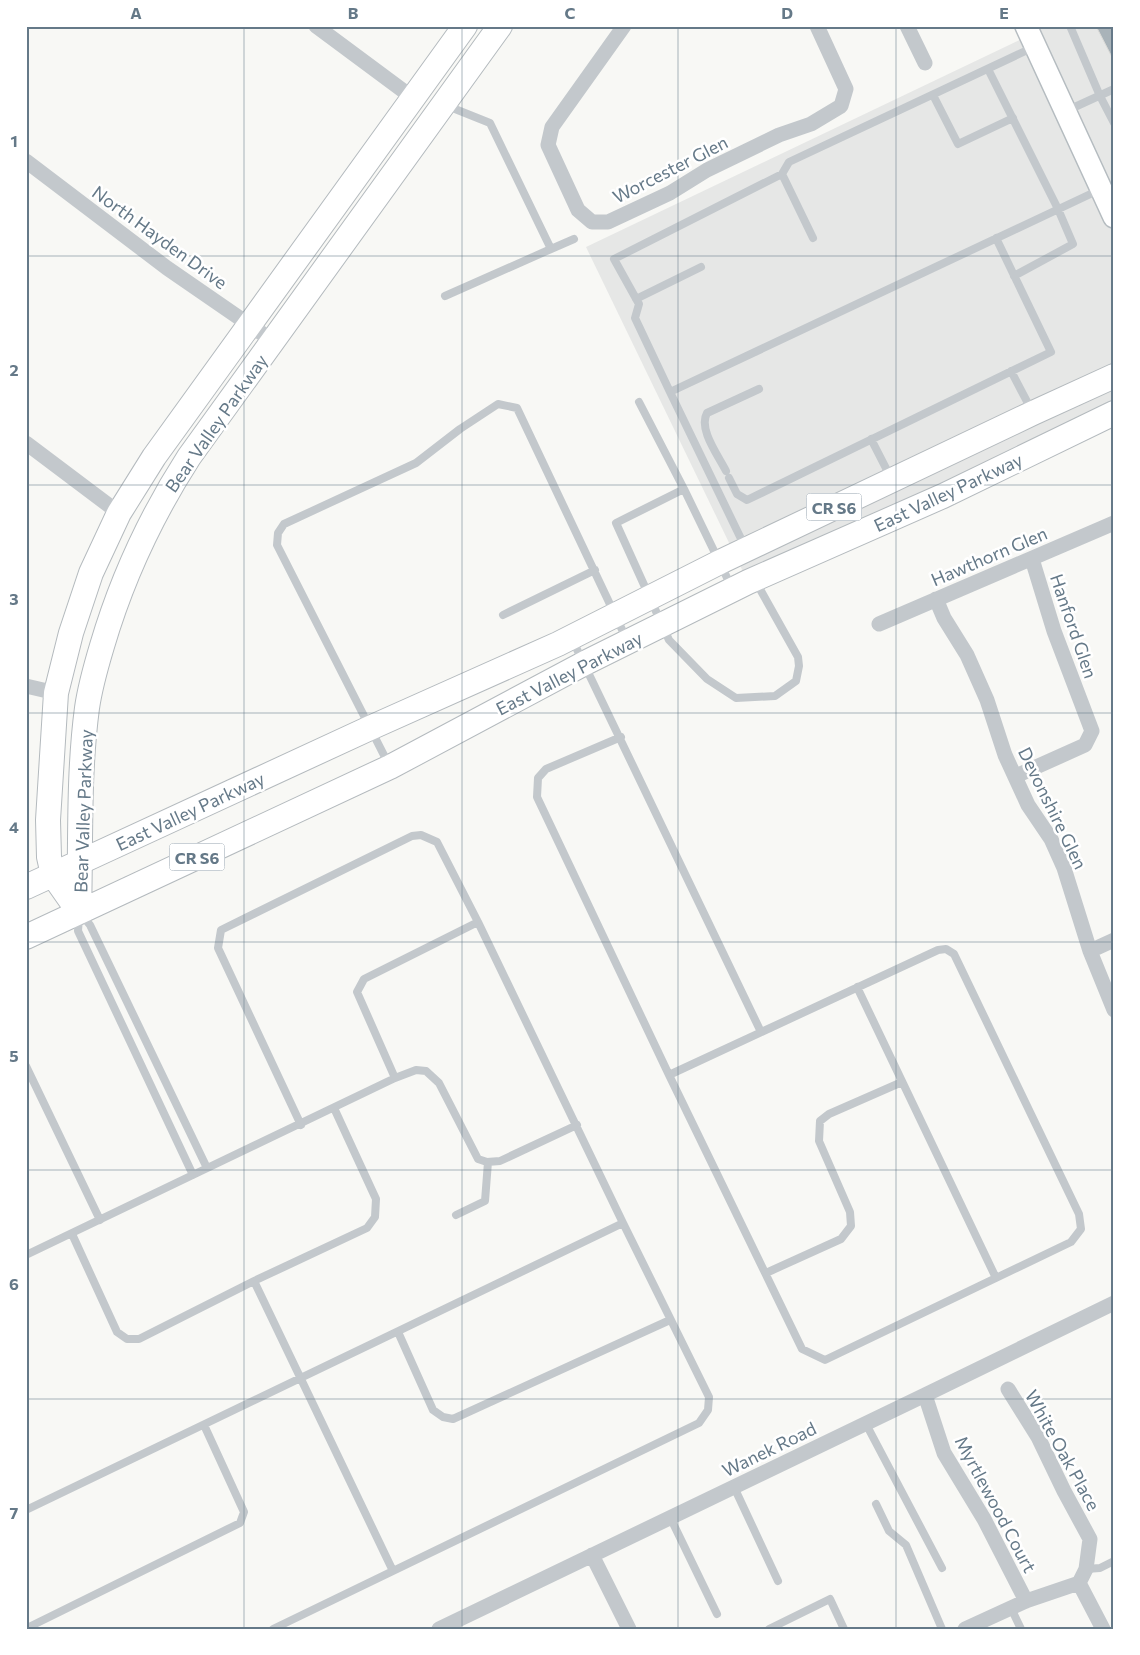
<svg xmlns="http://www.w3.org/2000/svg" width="1140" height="1655" viewBox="0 0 1140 1655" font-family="Commissioner,sans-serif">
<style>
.built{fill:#e6e7e6}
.building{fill:#a9b3b9;stroke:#dadad7}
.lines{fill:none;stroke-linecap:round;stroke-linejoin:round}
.secondary-casing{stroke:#b5bcc0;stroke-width:24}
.primary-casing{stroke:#b4babe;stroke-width:26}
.lane{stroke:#c3c8cc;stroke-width:8}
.street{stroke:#c3c8cc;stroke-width:15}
.secondary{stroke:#fff;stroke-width:21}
.primary{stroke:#fff;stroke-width:24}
.grid{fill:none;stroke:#657988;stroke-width:1;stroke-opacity:0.55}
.labels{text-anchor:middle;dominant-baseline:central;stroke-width:5;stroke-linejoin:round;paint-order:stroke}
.shield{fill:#fff;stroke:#93a1ac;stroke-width:1}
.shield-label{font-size:16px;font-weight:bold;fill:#657988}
.street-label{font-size:18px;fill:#657988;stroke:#fff}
.neatline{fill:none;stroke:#657988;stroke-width:2}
.grid-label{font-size:16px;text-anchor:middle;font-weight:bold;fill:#657988}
</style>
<rect width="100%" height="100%" fill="#f8f8f5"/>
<path class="built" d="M 1026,26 L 1114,26 L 1114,413 L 748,582 L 586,247 L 1030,35 Z"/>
<path class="building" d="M 1096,26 L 1114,26 L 1114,61 Z"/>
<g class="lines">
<defs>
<path id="secondary" d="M 1026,26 L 1114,217"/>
<path id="primary" d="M 26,887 L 370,728 L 558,644 L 720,562 L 1033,413 L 1114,376
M 79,912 L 53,875 L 49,857 L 48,820 L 56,693 L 71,633 L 91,573 L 119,513 L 154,457 L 465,26
M 79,912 C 81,844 78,776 87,708 C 90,687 96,666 102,646 C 122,578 151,516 189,457 L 500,26
M 26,937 L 390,767 L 585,663 L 748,582 L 943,496 L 1114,413"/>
</defs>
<use href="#secondary" class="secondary-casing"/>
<use href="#primary" class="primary-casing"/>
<path class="lane" d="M 1070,26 L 1100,96 L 1114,123
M 988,69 L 1058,209 L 1073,244 L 1014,276
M 933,95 L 958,144 L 1013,118
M 1066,111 L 1114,89
M 782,174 L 813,238
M 551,249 L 574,239
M 445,296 L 551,249 L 490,123 L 445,105
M 636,299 L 701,267
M 1011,371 L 1032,411
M 670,392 L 635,318 L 639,304 L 614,259 L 782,174 L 789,162 L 1034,47
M 639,402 L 684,489 L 732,588
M 871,439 L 891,478
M 726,471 C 718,455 698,429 707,413 L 759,389
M 729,478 L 737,494 L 747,500 L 1051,352 L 996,238
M 684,489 L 616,523 L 669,640 L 707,679 L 736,698 L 775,696 L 796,681 L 799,666 L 798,657 L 756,582
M 745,547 L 670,392 L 1099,190
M 503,615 L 595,570
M 572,639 L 761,1032
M 621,737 L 546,769 L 538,778 L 537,797 L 669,1075 L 802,1349 L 825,1360 L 1071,1242 L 1081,1229 L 1079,1214 L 954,954 L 946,949 L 938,950 L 669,1075
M 389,765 L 277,545 L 278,533 L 284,524 L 416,463 L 460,429 L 498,404 L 517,408 L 626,638
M 81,914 L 90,925 L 207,1168
M 79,917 L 78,931 L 193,1175
M 857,987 L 996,1278
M 26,1066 L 100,1220
M 395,1078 L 357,992 L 364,979 L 478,922
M 456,1215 L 485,1201 L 488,1162
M 72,1234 L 117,1332 L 127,1339 L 139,1339 L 254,1281 L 367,1228 L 375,1217 L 376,1199 L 334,1108
M 26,1255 L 395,1078 L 416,1070 L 426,1071 L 439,1083 L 478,1159 L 487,1162 L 500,1161 L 577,1125
M 766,1273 L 841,1239 L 851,1226 L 850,1212 L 819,1141 L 820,1121 L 829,1114 L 902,1082
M 254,1281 L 393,1571
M 398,1332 L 433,1410 L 443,1417 L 453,1419 L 670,1320
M 866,1424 L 942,1568
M 734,1487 L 778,1581
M 876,1504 L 889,1531 L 906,1545 L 942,1629
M 26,1510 L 623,1223
M 670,1517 L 717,1614
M 1086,1569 L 1100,1568 L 1114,1561
M 1011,1608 L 1021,1629
M 29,1627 L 240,1523 L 244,1512 L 204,1425
M 273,1629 L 699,1423 L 708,1410 L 709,1397 L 623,1223 L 478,922 L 437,842 L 421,835 L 412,836 L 221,930 L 218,948 L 301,1125
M 769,1629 L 830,1599 L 844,1629"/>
<path class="street" d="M 316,26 L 413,98
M 624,26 L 552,127 L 548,145 L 578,210 L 592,222 L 608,222 L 670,193 L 707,170 L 779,135 L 811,124 L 841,106 L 846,89 L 817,26
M 907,26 L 925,63
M 26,161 L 167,268 L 273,341
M 26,443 L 119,513
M 936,599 L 944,618 L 967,655 L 987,700 L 1005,755 L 1028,805 L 1051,839 L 1064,868 L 1090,951 L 1114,1010
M 879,624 L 1114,523
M 26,686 L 56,693
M 1016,776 L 1085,745 L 1092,731 L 1054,631 L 1032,559
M 1090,951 L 1114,940
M 925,1395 L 944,1453 L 984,1519 L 1026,1601
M 592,1555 L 629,1629
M 1079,1583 L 1103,1629
M 439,1629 L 925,1395 L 1114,1303
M 965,1629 L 1026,1601 L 1079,1583 L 1086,1569 L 1090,1539 L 1064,1491 L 1038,1437 L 1008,1389"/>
<use href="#secondary" class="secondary"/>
<use href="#primary" class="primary"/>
</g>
<path class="grid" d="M 244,26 L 244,1629M 462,26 L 462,1629M 678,26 L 678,1629M 896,26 L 896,1629M 26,256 L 1114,256M 26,485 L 1114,485M 26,713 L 1114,713M 26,942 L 1114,942M 26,1170 L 1114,1170M 26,1399 L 1114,1399"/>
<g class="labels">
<g class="shield">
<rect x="806.5" y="493.5" width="55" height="27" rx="4"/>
<rect x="169.5" y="843.5" width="55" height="27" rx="4"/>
</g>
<g class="shield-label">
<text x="834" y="507">CR S6</text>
<text x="197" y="857">CR S6</text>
</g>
<g class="street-label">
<text transform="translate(670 169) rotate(-27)">Worcester Glen</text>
<text transform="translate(160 237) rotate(36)">North Hayden Drive</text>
<text transform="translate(216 423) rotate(-55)">Bear Valley Parkway</text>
<text transform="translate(948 492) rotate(-25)">East Valley Parkway</text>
<text transform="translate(989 556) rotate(-23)">Hawthorn Glen</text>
<text transform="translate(1074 626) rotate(71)">Hanford Glen</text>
<text transform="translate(569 673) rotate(-27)">East Valley Parkway</text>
<text transform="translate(1053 808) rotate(64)">Devonshire Glen</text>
<text transform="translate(83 811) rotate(-88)">Bear Valley Parkway</text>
<text transform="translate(190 811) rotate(-25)">East Valley Parkway</text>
<text transform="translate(769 1449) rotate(-26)">Wanek Road</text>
<text transform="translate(1063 1450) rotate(61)">White Oak Place</text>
<text transform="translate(996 1504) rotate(62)">Myrtlewood Court</text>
</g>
</g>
<rect width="1140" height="1655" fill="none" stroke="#ffffff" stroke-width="55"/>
<rect x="28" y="28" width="1084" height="1600" class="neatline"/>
<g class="grid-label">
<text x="136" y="19">A</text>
<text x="353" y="19">B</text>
<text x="570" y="19">C</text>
<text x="787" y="19">D</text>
<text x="1004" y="19">E</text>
<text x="14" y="147">1</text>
<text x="14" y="376">2</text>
<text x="14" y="605">3</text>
<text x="14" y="833">4</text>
<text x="14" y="1062">5</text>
<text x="14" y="1290">6</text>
<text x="14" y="1519">7</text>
</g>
</svg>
